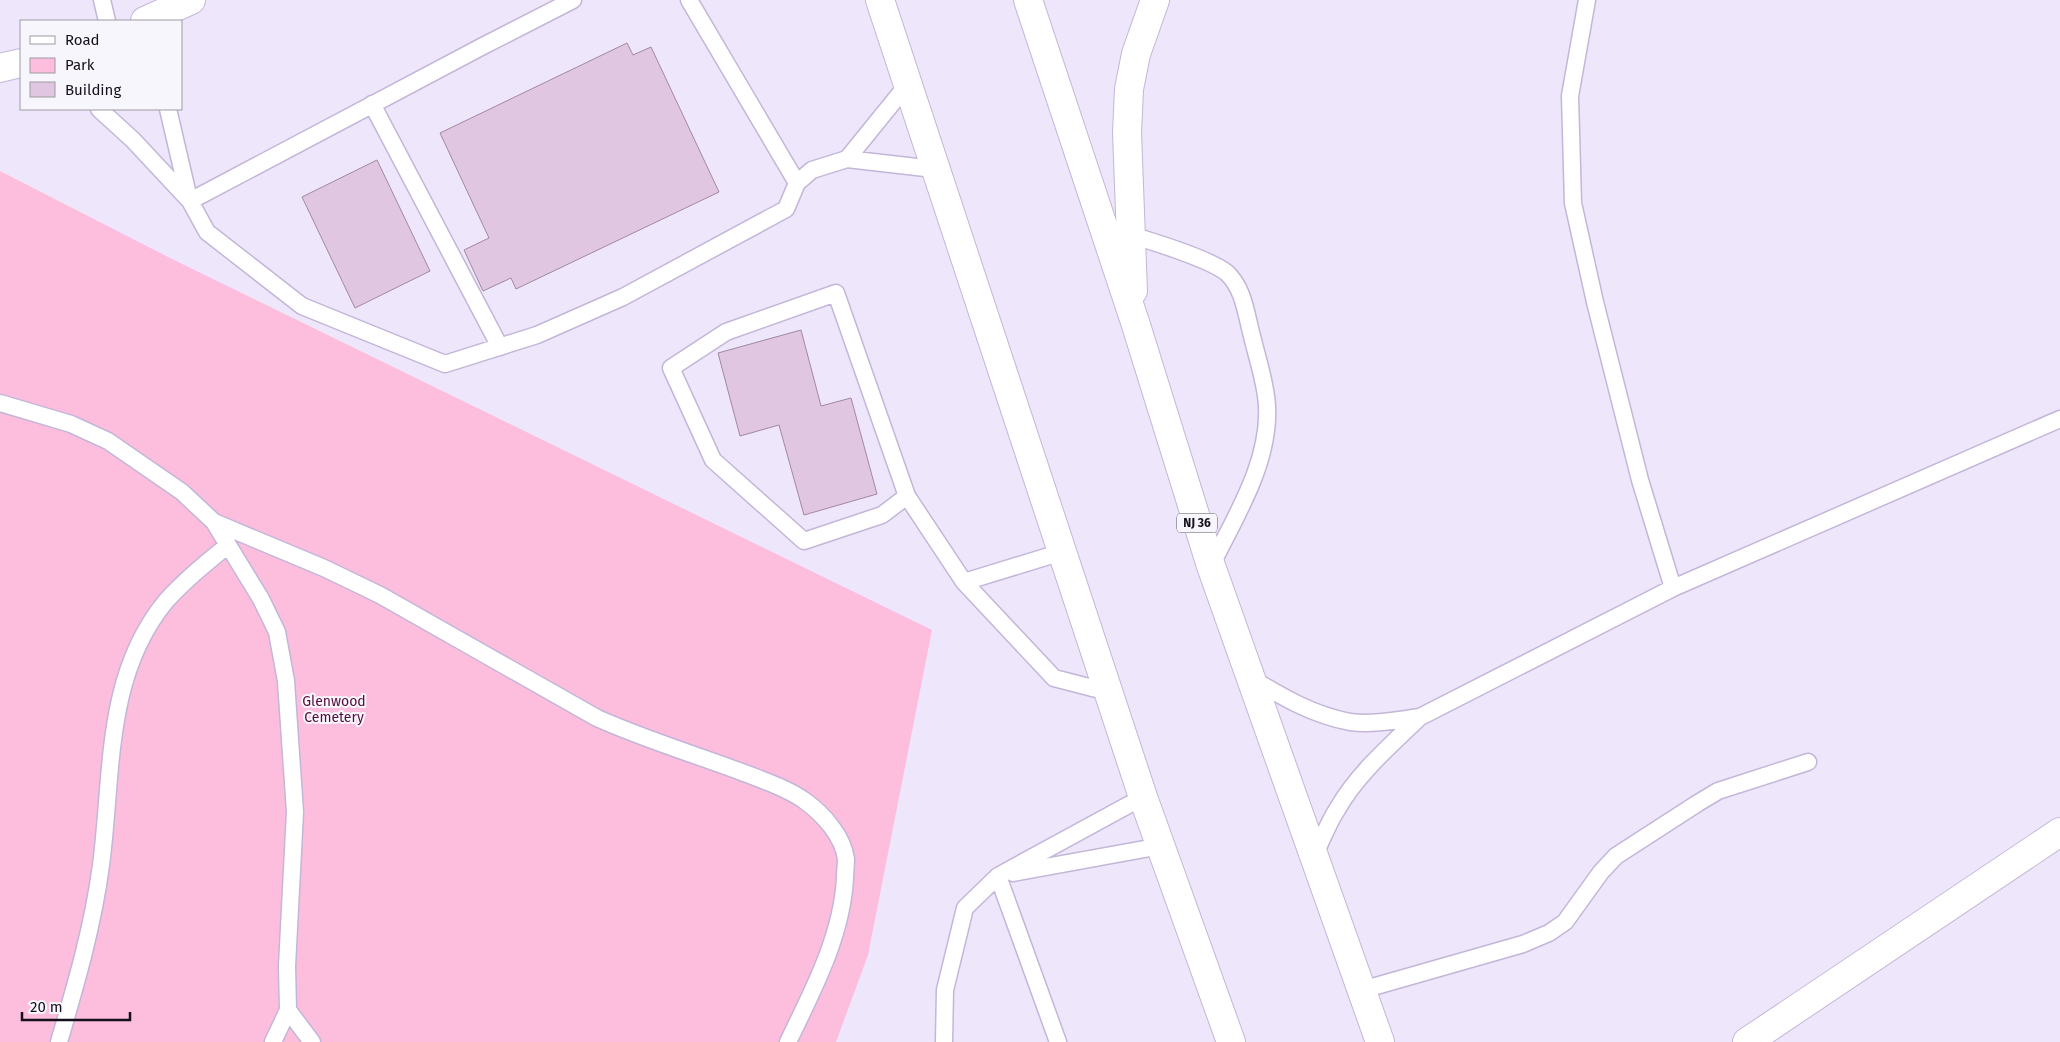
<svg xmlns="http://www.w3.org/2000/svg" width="2060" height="1042" viewBox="0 0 2060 1042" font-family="'Fira Sans',sans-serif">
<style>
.green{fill:#fdbede}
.building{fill:#e1c6e2;stroke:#a188a2}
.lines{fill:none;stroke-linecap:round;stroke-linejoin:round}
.service-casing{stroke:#c3b6d8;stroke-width:19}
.minor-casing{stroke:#c3b6d8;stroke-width:30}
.secondary-casing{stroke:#c3b6d8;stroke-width:30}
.trunk-casing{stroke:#c3b6d8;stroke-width:30}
.service{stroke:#fff;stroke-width:16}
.minor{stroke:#fff;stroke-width:28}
.secondary{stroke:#fff;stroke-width:28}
.trunk{stroke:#fff;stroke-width:28}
.labels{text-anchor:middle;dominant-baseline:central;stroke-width:4;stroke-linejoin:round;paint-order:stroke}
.shield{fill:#f8f6fd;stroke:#58545f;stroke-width:1}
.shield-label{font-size:12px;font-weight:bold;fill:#140f1b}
.park-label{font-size:14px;fill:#550b3b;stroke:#f8f6fd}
</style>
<rect width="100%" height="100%" fill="#eee6fb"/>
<path class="green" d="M 0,171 L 172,259 L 932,630 L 868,955 L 836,1042 L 0,1042 Z"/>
<path class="building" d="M 627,43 L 633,55 L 651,47 L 719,192 L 516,289 L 511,278 L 483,291 L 464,250 L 489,238 L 440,133 Z
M 377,160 L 430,271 L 355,308 L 302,197 Z
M 801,330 L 821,406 L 851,398 L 877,494 L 804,515 L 779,425 L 740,436 L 718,353 Z"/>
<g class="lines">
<defs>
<path id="service" d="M 102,0 L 107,21
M 689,0 L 797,183
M 1587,0 L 1570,96 L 1573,203 L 1595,302 L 1640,480 L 1673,588
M 372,104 L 500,347
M 99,109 L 133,140 L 190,201 L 207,232 L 302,306 L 445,364 L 537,335 L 623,297 L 786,209 L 797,183 L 812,170 L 847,159 L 934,169
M 168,109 L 189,199
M 847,159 L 907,85
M 190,201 L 483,46 L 573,0
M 1124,233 C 1148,240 1210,259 1227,273 C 1244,289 1246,314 1252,336 C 1257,358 1266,383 1267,406 C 1270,463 1235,517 1211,566
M 0,403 L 71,424 L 108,441 L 182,492 L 214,522 L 261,599 L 277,632 L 286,681 L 295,812 L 287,966 L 288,1010 L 312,1042
M 907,496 L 882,515 L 804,541 L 713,460 L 671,368 L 726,332 L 836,293 L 907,496 L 964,582 L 1054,678 L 1108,692
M 214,522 L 324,568 L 380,595 L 597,718 C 646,740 697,755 747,774 C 765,781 789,789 805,801 C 823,814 843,836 846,859 C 846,865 845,872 845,878 C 842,936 813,990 788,1042
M 964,582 L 1062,552
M 1251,678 C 1282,697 1313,715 1350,722 C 1373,725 1398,720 1420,717 C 1392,744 1358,773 1338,808 C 1328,823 1322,840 1314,856
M 1420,717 L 1673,588 L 2060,419
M 1013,873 L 1161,846
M 998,876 L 1058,1042
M 1362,990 L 1523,944 L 1549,933 L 1565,922 L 1601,872 L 1616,856 L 1698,803 L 1718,791 L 1808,762
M 59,1042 C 76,984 93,926 101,865 C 113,775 104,676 166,601 C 185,580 206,563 228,545
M 273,1042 L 288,1010
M 944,1042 L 945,990 L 965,908 L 998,876 L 1143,797"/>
<path id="minor" d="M 1747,1042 L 2060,832"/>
<path id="secondary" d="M 145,21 L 191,0
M 0,68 L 21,63"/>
<path id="trunk" d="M 880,0 L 1143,797 L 1231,1042
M 1028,0 L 1135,322 L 1211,566 L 1380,1042
M 1133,291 L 1127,133 L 1129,89 L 1136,54 L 1155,0"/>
</defs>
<use href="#service" class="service-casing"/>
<use href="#minor" class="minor-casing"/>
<use href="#secondary" class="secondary-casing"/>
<use href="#trunk" class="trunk-casing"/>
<use href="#service" class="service"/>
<use href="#minor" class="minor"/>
<use href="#secondary" class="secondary"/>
<use href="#trunk" class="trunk"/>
</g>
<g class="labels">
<rect class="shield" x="1177" y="513.5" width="40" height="19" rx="4"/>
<g class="shield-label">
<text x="1197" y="523">NJ 36</text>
</g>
<g class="park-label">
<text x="334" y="701">Glenwood<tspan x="334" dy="16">Cemetery</tspan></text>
</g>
</g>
<rect x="20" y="20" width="162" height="90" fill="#f8f6fd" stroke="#9d9aa3"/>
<rect x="30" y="36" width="25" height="8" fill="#ffffff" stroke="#9d9aa3"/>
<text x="65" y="45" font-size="15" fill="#140f1b">Road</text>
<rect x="30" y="58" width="25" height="15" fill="#fdbede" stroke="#9d9aa3"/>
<text x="65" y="70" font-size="15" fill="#140f1b">Park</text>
<rect x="30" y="82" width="25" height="15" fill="#e1c6e2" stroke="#9d9aa3"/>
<text x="65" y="95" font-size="15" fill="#140f1b">Building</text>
<path d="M22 1012v8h108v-8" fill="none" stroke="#140f1b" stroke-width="2.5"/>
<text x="30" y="1012" font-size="15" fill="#140f1b" stroke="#f8f6fd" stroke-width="4" paint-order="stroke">20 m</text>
</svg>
